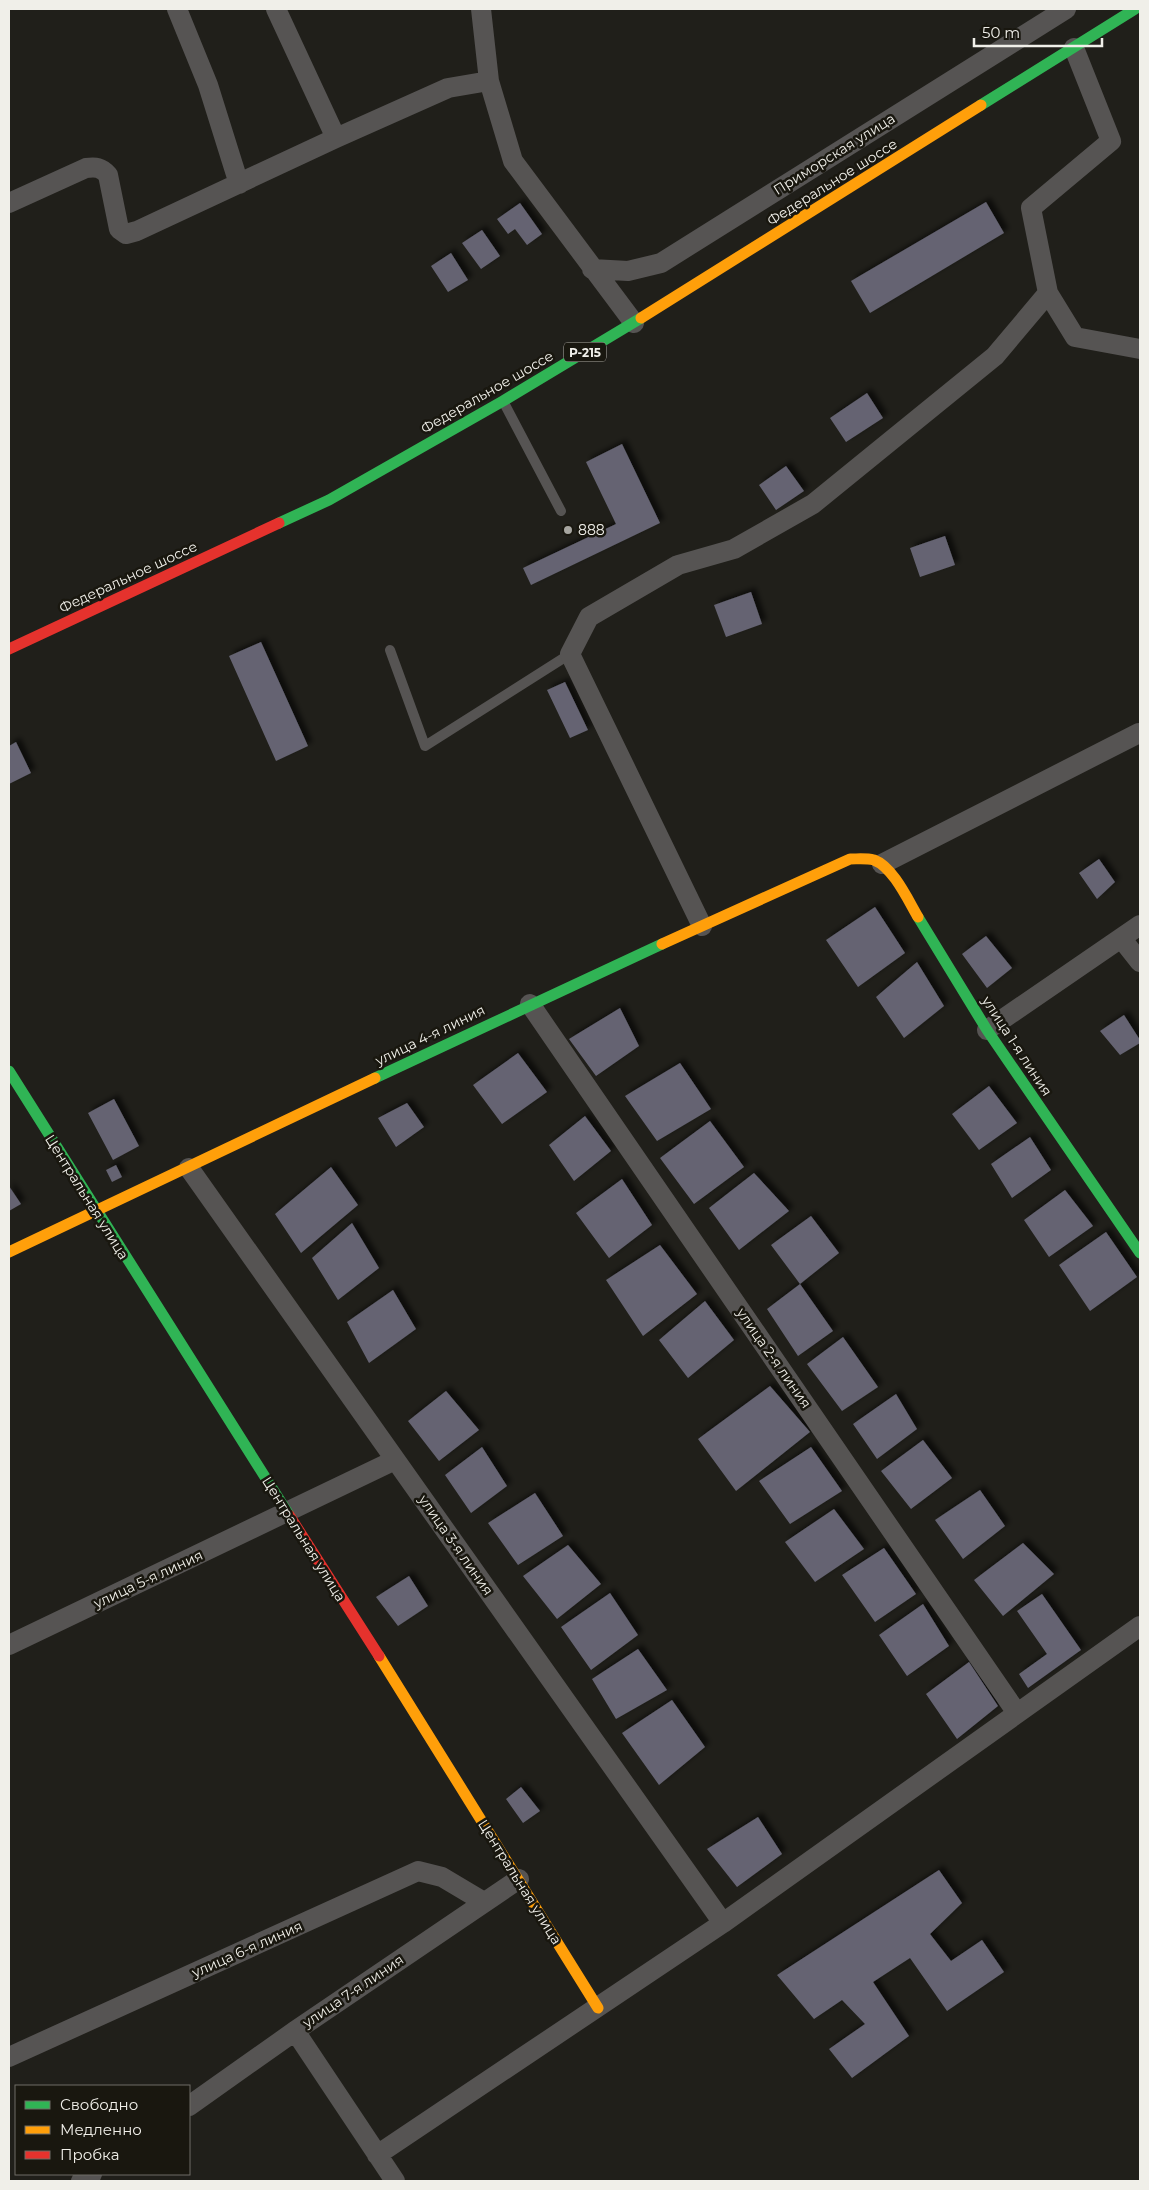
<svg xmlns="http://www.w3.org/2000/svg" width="1149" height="2190" viewBox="0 0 1149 2190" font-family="Montserrat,sans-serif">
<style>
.building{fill:#656472;filter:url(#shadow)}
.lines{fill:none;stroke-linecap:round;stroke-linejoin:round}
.lane{stroke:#565453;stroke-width:10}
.street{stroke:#565453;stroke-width:20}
.fast{stroke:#30b455;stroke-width:11}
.slow{stroke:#ff9f0a;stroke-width:11}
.jam{stroke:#e5322d;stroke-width:11}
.poi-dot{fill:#a7a6a1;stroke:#19170f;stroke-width:2}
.labels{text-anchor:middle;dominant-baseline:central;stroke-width:5;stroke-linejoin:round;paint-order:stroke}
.shield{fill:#19170f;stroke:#b0aea8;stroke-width:1}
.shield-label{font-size:12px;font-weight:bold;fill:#f0efe9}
.street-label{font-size:14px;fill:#f0efe9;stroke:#19170f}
.poi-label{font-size:14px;fill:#f0efe9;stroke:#19170f;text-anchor:start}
</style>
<defs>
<filter id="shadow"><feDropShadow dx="4.5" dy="-4.5" stdDeviation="2.5" flood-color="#0009"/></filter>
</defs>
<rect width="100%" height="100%" fill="#201f1a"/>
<path class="building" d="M 986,202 L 1004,233 L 870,313 L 851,281 Z
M 520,203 L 542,234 L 527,245 L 515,229 L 508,234 L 497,219 Z
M 482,230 L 500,256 L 481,269 L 462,243 Z
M 451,253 L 468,280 L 448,292 L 431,266 Z
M 867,393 L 883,418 L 846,442 L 830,418 Z
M 622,444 L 660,523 L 531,585 L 523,568 L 616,524 L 586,462 Z
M 786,466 L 804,491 L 776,510 L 759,485 Z
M 945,536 L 955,565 L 920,577 L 910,548 Z
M 751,592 L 762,624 L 726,637 L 714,605 Z
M 261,642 L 308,746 L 276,761 L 229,656 Z
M 565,682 L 588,730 L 570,738 L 547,690 Z
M 16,742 L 31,773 L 9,784 L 9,746 Z
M 1099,859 L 1115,882 L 1097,899 L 1079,873 Z
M 875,907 L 905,953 L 858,987 L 826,940 Z
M 986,936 L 1012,968 L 987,988 L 962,954 Z
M 917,962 L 944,1006 L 904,1038 L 876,997 Z
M 620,1008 L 639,1046 L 596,1076 L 569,1039 Z
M 1124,1015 L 1140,1040 L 1140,1043 L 1120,1055 L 1100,1031 Z
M 518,1053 L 547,1092 L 502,1124 L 473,1085 Z
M 680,1063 L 711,1109 L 657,1141 L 625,1096 Z
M 989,1086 L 1017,1123 L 979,1150 L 952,1114 Z
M 114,1099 L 139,1146 L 113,1160 L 88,1113 Z
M 407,1103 L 424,1127 L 396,1147 L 378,1118 Z
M 585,1116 L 611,1151 L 574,1181 L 549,1145 Z
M 710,1121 L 744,1167 L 694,1204 L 660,1158 Z
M 1030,1137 L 1051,1170 L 1012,1198 L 991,1164 Z
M 116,1165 L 122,1177 L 112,1182 L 106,1170 Z
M 331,1167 L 358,1205 L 301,1253 L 275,1214 Z
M 754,1173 L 789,1211 L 739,1250 L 709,1208 Z
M 622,1179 L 652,1225 L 609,1258 L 576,1213 Z
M 9,1186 L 21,1204 L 9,1211 Z
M 1065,1190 L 1093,1226 L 1049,1257 L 1024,1220 Z
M 811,1216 L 839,1253 L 800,1284 L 771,1245 Z
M 352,1223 L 379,1268 L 338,1300 L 312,1258 Z
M 1106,1232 L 1137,1277 L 1090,1311 L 1059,1265 Z
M 660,1245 L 697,1294 L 643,1336 L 606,1280 Z
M 800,1284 L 833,1331 L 798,1356 L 767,1309 Z
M 393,1290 L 416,1329 L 369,1363 L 347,1322 Z
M 705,1301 L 734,1340 L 688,1378 L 659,1340 Z
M 843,1337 L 878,1387 L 842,1411 L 807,1364 Z
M 770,1386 L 810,1432 L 736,1491 L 698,1439 Z
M 446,1391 L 479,1430 L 439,1461 L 408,1421 Z
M 896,1394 L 917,1429 L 877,1459 L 853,1424 Z
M 923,1440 L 952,1478 L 911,1509 L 881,1471 Z
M 482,1447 L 507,1486 L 471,1513 L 445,1475 Z
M 811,1447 L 842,1491 L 790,1524 L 759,1481 Z
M 980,1490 L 1005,1526 L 963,1559 L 935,1520 Z
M 535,1493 L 563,1536 L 518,1565 L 488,1523 Z
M 834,1509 L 864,1549 L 815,1582 L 785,1542 Z
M 1023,1543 L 1054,1574 L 1003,1616 L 974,1580 Z
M 568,1545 L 601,1584 L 557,1619 L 523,1576 Z
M 884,1548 L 916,1594 L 875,1622 L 842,1575 Z
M 409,1576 L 428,1606 L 398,1626 L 376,1597 Z
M 610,1593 L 638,1635 L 591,1670 L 561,1627 Z
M 1042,1594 L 1081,1650 L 1028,1688 L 1019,1674 L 1047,1654 L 1017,1611 Z
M 923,1604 L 949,1646 L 907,1676 L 879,1635 Z
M 638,1649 L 667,1690 L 616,1719 L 592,1679 Z
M 969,1662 L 998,1706 L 957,1739 L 926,1694 Z
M 672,1700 L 705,1747 L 659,1785 L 622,1733 Z
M 521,1787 L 540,1811 L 523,1823 L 506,1799 Z
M 758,1817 L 782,1854 L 737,1887 L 707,1849 Z
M 939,1870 L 962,1903 L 930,1934 L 951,1961 L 982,1940 L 1004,1972 L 947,2011 L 910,1958 L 873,1982 L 909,2036 L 852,2078 L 829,2049 L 865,2024 L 842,2000 L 814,2019 L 777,1975 Z"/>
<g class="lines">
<path class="lane" d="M 503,401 L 561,511
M 390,650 L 425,746 L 570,654"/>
<path class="street" d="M 177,9 L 208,85 L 239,184
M 276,9 L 336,138
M 481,9 L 489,81 L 513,161 L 634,323
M 1074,48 L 1111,141 L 1031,208 L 1048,293 L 1075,337 L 1140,349
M 9,203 L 86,168 C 96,167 101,167 108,175 L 119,229 L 126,234 L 137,231 L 336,138 L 448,88 L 489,81
M 592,269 L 628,271 L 661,263 L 1066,9
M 882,864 L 1139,733
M 702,926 L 570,654 L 589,617 L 678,565 L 734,549 L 813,504 L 995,356 L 1048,293
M 1121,938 L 1140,962
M 530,1004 L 1017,1713
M 987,1030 L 1140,925
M 189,1168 L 723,1923
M 9,1645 L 395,1460
M 295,2031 L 395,2181
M 9,2057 L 418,1871 L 442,1877 L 484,1902
M 189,2106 L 295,2031 L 519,1879
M 377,2155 L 723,1923 L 1140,1626
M 81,2181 L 92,2174"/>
<path class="fast" d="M 981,105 L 1135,9
M 279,523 L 329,500 L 503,401 L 641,318
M 918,917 L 987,1030 L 1140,1253
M 9,1071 L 289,1515
M 375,1078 L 662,944"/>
<path class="slow" d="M 641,318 L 981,105
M 662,944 L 850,859 C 858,859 866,858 874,860 C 893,867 908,900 918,917
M 9,1252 L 375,1078
M 379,1656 L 598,2008"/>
<path class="jam" d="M 9,649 L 279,523
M 289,1515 L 379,1656"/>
</g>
<circle class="poi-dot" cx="568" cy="530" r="5"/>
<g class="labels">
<rect class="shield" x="564" y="342.5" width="42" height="19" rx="4"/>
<g class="shield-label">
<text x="585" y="352">Р-215</text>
</g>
<g class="street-label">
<text transform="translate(834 154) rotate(-32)">Приморская улица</text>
<text transform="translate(832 182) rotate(-32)">Федеральное шоссе</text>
<text transform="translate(487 392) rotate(-30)">Федеральное шоссе</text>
<text transform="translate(128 577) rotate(-25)">Федеральное шоссе</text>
<text transform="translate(430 1035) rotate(-26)">улица 4-я линия</text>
<text transform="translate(1017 1046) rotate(57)">улица 1-я линия</text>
<text transform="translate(87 1197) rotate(58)">Центральная улица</text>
<text transform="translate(774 1358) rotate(55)">улица 2-я линия</text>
<text transform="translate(304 1539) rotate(58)">Центральная улица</text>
<text transform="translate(456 1545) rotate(55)">улица 3-я линия</text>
<text transform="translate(148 1579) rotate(-25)">улица 5-я линия</text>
<text transform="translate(520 1882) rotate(58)">Центральная улица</text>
<text transform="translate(247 1949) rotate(-24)">улица 6-я линия</text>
<text transform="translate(353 1991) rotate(-34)">улица 7-я линия</text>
</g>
<g class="poi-label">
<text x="578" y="530">888</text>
</g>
</g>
<rect width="1149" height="2190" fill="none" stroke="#f0efe9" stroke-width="20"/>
<rect x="15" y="2085" width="175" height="90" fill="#19170f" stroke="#6f6d66"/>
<rect x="25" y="2101" width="25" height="8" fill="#30b455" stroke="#6f6d66"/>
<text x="60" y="2110" font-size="15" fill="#f0efe9">Свободно</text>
<rect x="25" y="2126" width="25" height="8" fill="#ff9f0a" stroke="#6f6d66"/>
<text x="60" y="2135" font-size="15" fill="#f0efe9">Медленно</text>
<rect x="25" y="2151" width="25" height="8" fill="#e5322d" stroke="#6f6d66"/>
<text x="60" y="2160" font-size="15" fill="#f0efe9">Пробка</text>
<path d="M974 38v8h128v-8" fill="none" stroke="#f0efe9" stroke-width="2.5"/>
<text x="982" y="38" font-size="15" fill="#f0efe9" stroke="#19170f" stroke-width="4" paint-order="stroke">50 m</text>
</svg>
